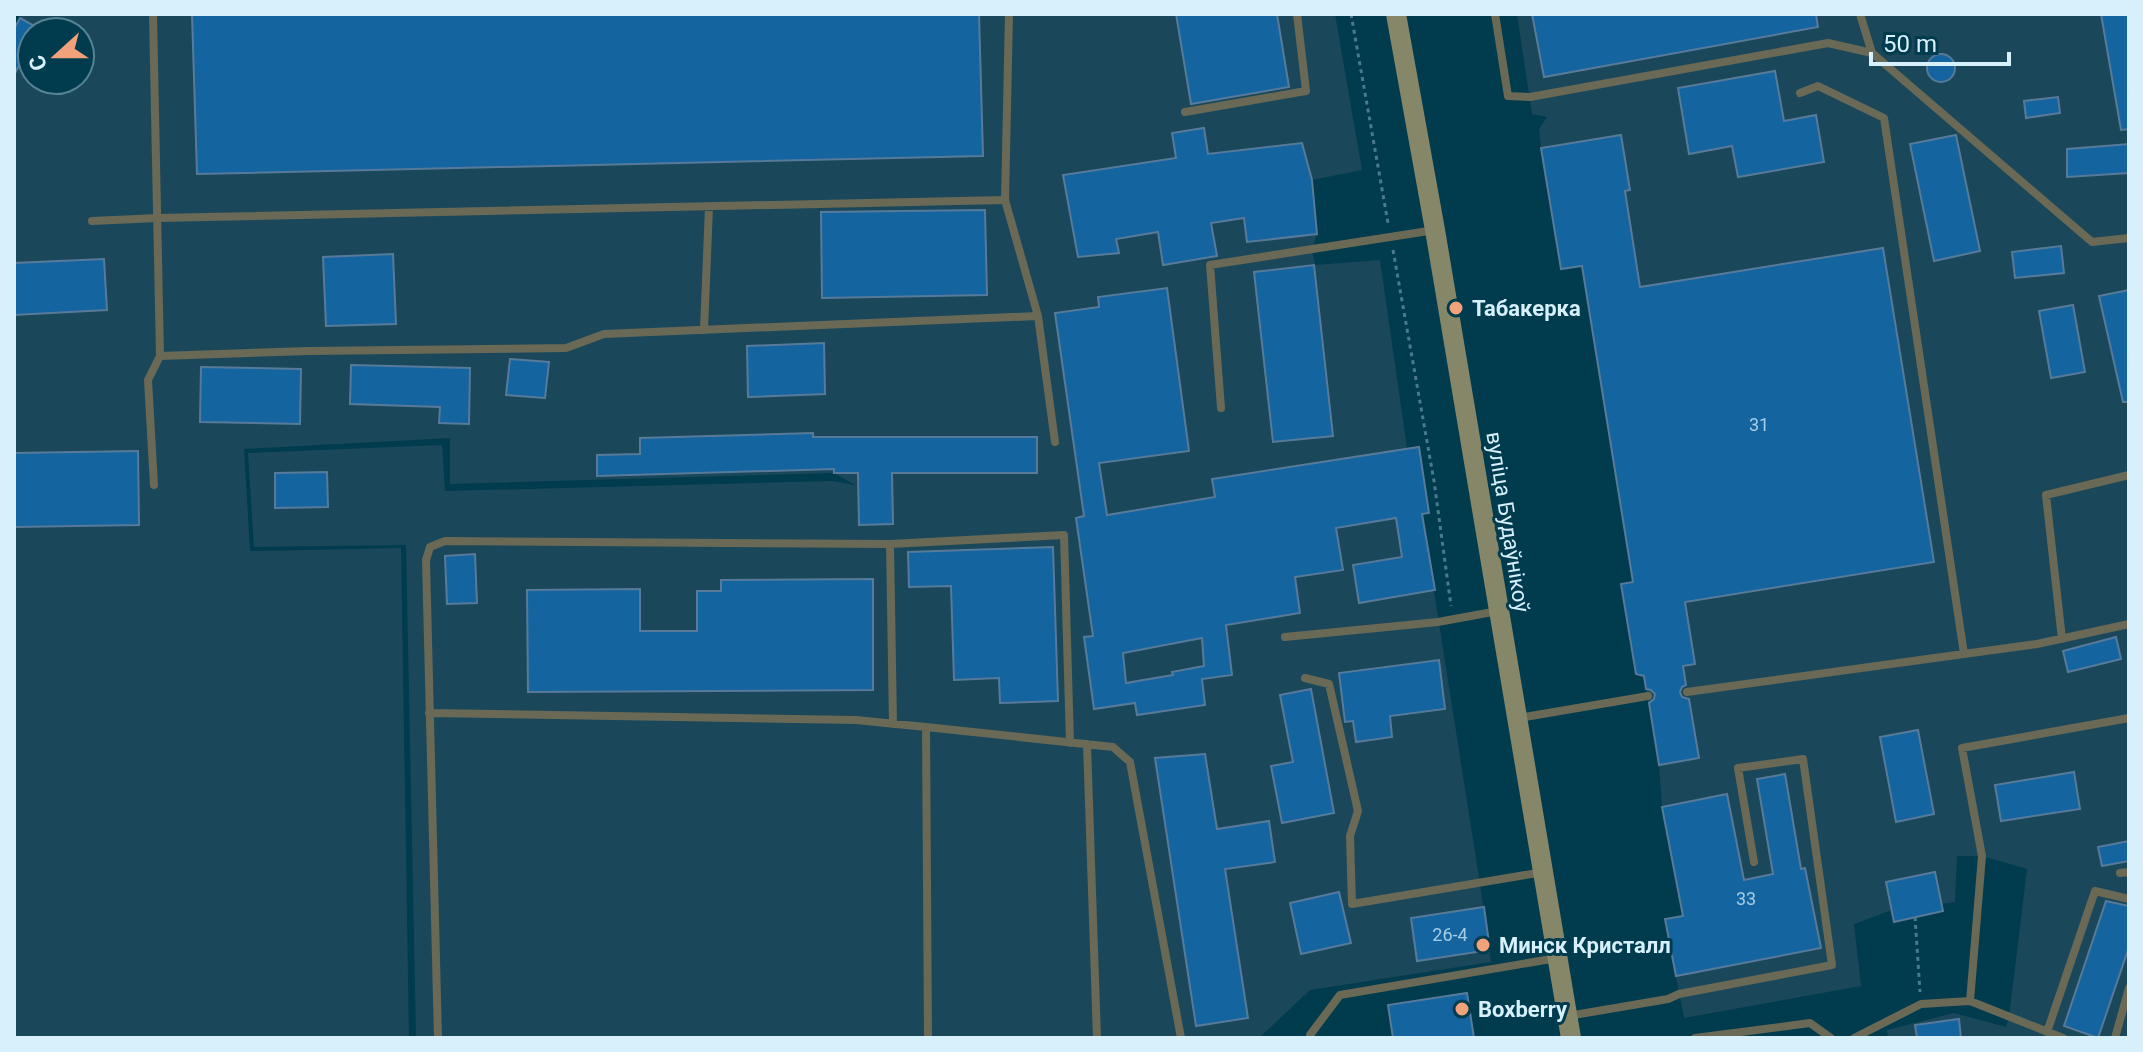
<svg xmlns="http://www.w3.org/2000/svg" width="2143" height="1052" viewBox="0 0 2143 1052" font-family="Roboto,sans-serif">
<style>
.built{fill:#1a485a;fill-rule:evenodd}
.building{fill:#13649f;stroke:#587a9a;stroke-width:2;fill-rule:evenodd}
.lines{fill:none;stroke-linecap:round;stroke-linejoin:round}
.path{stroke:#4b7a8b;stroke-width:3;stroke-dasharray:4 4;stroke-linecap:butt}
.lane{stroke:#696956;stroke-width:8}
.secondary{stroke:#868668;stroke-width:20}
.poi-dot{fill:#f1a27b;stroke:#013b4e;stroke-width:3}
.labels{text-anchor:middle;dominant-baseline:central;stroke-width:6;stroke-linejoin:round;paint-order:stroke}
.number-label{font-size:18px;fill:#a5cde5}
.poi-label{font-size:22px;font-weight:bold;fill:#d6f0fc;stroke:#013b4e;text-anchor:start}
.street-label{font-size:22px;fill:#d6f0fc;stroke:#013b4e}
</style>
<rect width="100%" height="100%" fill="#013b4e"/>
<path class="built" d="M 22,14 L 1335,14 L 1362,170 L 1312,180 L 1317,234 L 1312,250 L 1315,265 L 1380,260 L 1407,448 L 1419,447 L 1429,513 L 1422,515 L 1480,884 L 1491,962 L 1310,990 L 1259,1038 L 416,1038 L 406,545 L 254,547 L 248,453 L 442,445 L 445,491 L 833,481 L 855,485 L 834,473 L 450,484 L 450,438 L 244,449 L 250,551 L 401,548 L 409,1038 L 14,1038 L 14,29 ZM 32,32 L 80,32 L 80,80 L 32,80 Z
M 1517,14 L 2129,14 L 2129,1038 L 1888,1038 L 1887,1030 L 1954,1013 L 2006,1027 L 2009,1017 L 2027,869 L 1982,856 L 1957,856 L 1955,902 L 1892,910 L 1854,924 L 1861,986 L 1684,1018 L 1665,919 L 1683,915 L 1662,807 L 1659,765 L 1644,677 L 1636,674 L 1621,584 L 1633,581 L 1582,266 L 1561,269 L 1541,148 L 1539,129 L 1547,117 L 1532,114 Z"/>
<path class="building" d="M 192,14 L 979,14 L 983,156 L 197,174 Z
M 1176,14 L 1277,14 L 1289,87 L 1191,104 Z
M 1532,14 L 1816,14 L 1818,27 L 1544,77 Z
M 2101,14 L 2129,14 L 2129,129 L 2121,130 Z
M 20,18 L 40,29 L 38,32 L 32,32 L 32,42 L 14,75 L 14,29 Z
M1927 68a14 14 0 1 1 28 0a14 14 0 1 1-28 0Z
M 1775,71 L 1784,121 L 1816,115 L 1824,162 L 1738,177 L 1732,146 L 1689,154 L 1678,88 Z
M 2058,97 L 2060,113 L 2026,118 L 2024,101 Z
M 1204,128 L 1208,154 L 1302,143 L 1312,180 L 1317,234 L 1247,242 L 1244,218 L 1211,223 L 1217,256 L 1163,265 L 1158,232 L 1116,239 L 1119,253 L 1078,257 L 1063,175 L 1176,158 L 1172,133 Z
M 1621,135 L 1630,190 L 1625,191 L 1640,287 L 1883,248 L 1934,562 L 1685,602 L 1695,664 L 1683,666 L 1686,685 L 1682,687 L 1680,692 L 1682,697 L 1689,699 L 1699,758 L 1659,765 L 1649,703 L 1654,699 L 1655,694 L 1651,690 L 1646,689 L 1644,676 L 1636,674 L 1621,584 L 1633,582 L 1582,266 L 1561,269 L 1541,148 Z
M 1956,135 L 1980,251 L 1934,261 L 1910,144 Z
M 2129,144 L 2129,173 L 2067,177 L 2067,149 Z
M 985,210 L 987,295 L 822,298 L 821,212 Z
M 2061,246 L 2064,273 L 2015,278 L 2012,252 Z
M 393,254 L 396,324 L 326,326 L 323,257 Z
M 104,259 L 107,310 L 14,315 L 14,263 Z
M 1314,265 L 1333,436 L 1273,442 L 1254,272 Z
M 1167,288 L 1189,451 L 1099,463 L 1107,515 L 1215,497 L 1212,479 L 1419,447 L 1429,513 L 1422,514 L 1435,590 L 1359,603 L 1353,565 L 1402,557 L 1396,518 L 1336,528 L 1343,570 L 1295,577 L 1300,613 L 1226,625 L 1232,675 L 1202,679 L 1205,705 L 1137,715 L 1135,703 L 1094,709 L 1084,637 L 1093,636 L 1076,518 L 1084,516 L 1055,313 L 1099,307 L 1098,297 ZM 1202,638 L 1204,666 L 1172,672 L 1173,675 L 1126,683 L 1123,653 Z
M 2129,290 L 2129,402 L 2123,402 L 2099,296 Z
M 2073,305 L 2085,372 L 2051,378 L 2039,311 Z
M 824,343 L 825,394 L 748,397 L 747,346 Z
M 510,359 L 549,362 L 545,398 L 506,395 Z
M 351,365 L 470,368 L 469,424 L 439,423 L 440,407 L 350,404 Z
M 201,367 L 301,369 L 300,424 L 200,422 Z
M 813,433 L 813,437 L 1037,437 L 1037,473 L 892,473 L 893,524 L 859,525 L 858,473 L 834,473 L 834,469 L 597,476 L 597,455 L 640,454 L 640,438 Z
M 138,451 L 139,525 L 14,527 L 14,453 Z
M 327,472 L 328,507 L 275,508 L 275,473 Z
M 1053,547 L 1058,701 L 1000,703 L 999,678 L 954,680 L 951,586 L 909,587 L 908,552 Z
M 475,554 L 477,603 L 447,604 L 445,556 Z
M 873,579 L 873,690 L 528,692 L 527,590 L 640,589 L 640,631 L 697,631 L 697,591 L 721,591 L 721,580 Z
M 2116,637 L 2121,659 L 2068,672 L 2063,651 Z
M 1439,660 L 1445,709 L 1390,716 L 1392,737 L 1356,742 L 1353,721 L 1345,722 L 1339,673 Z
M 1311,689 L 1334,813 L 1282,823 L 1271,766 L 1293,762 L 1280,695 Z
M 1918,730 L 1934,814 L 1896,822 L 1880,737 Z
M 1205,754 L 1217,829 L 1269,821 L 1275,862 L 1225,869 L 1248,1018 L 1196,1026 L 1155,758 Z
M 2074,772 L 2080,809 L 2001,821 L 1995,785 Z
M 1785,774 L 1801,869 L 1805,868 L 1821,948 L 1676,976 L 1665,919 L 1683,916 L 1662,807 L 1727,794 L 1744,880 L 1773,874 L 1757,779 Z
M 2129,841 L 2129,861 L 2102,866 L 2098,847 Z
M 1935,872 L 1943,911 L 1894,922 L 1886,882 Z
M 1339,892 L 1351,943 L 1301,954 L 1290,903 Z
M 2106,901 L 2129,906 L 2129,947 L 2098,1038 L 2064,1026 Z
M 1484,907 L 1490,950 L 1417,961 L 1411,918 Z
M 1467,993 L 1474,1038 L 1393,1038 L 1388,1005 Z
M 1959,1019 L 1961,1038 L 1917,1038 L 1915,1025 Z"/>
<g class="lines">
<path class="path" d="M 1351,14 L 1388,223
M 1393,250 L 1434,481 L 1451,606
M 1915,917 L 1920,992"/>
<path class="lane" d="M 153,14 L 160,356 L 148,380 L 154,485
M 1009,14 L 1005,200 L 1038,316 L 1055,442
M 1495,14 L 1508,96 L 1530,97 L 1828,43 L 1872,53 L 1860,14
M 1872,53 L 2092,242 L 2129,238
M 1800,93 L 1818,86 L 1884,118 L 1964,654
M 1185,112 L 1306,91 L 1297,14
M 92,221 L 158,218 L 1005,200
M 704,330 L 709,207
M 160,356 L 309,351 L 566,348 L 604,334 L 1038,316
M 1221,408 L 1210,265 L 1435,230
M 890,544 L 893,724
M 1285,637 L 1438,622 L 1498,611
M 2062,639 L 2046,495 L 2129,475
M 1305,678 L 1329,684 L 1358,811 L 1350,836 L 1352,904 L 1543,872
M 1687,692 L 2037,644 L 2129,624
M 429,713 L 856,720 L 926,727 L 928,1038
M 1519,718 L 1648,696
M 926,727 L 1113,747 L 1130,762 L 1181,1038
M 1087,744 L 1097,1038
M 2120,873 L 2129,872
M 1970,1001 L 1982,856 L 1962,748 L 2129,718
M 1568,1016 L 1668,999 L 1679,994 L 1832,965 L 1803,759 L 1738,768 L 1754,862
M 2047,1032 L 2095,891 L 2129,899
M 438,1038 L 426,560 L 430,547 L 445,541 L 890,544 L 1064,535 L 1070,743
M 1310,1038 L 1310,1035 L 1340,995 L 1557,958
M 1695,1038 L 1810,1023 L 1831,1038
M 1854,1038 L 1921,1004 L 1970,1001 L 2063,1038
M 2115,1038 L 2129,988"/>
<path class="secondary" d="M 1396,14 L 1435,230 L 1571,1038"/>
</g>
<g class="poi-dot">
<circle cx="1456" cy="308" r="8"/>
<circle cx="1483" cy="945" r="8"/>
<circle cx="1462" cy="1009" r="8"/>
</g>
<g class="labels">
<g class="number-label">
<text x="1759" y="424">31</text>
<text x="1746" y="898">33</text>
<text x="1450" y="934">26-4</text>
</g>
<g class="poi-label">
<text x="1472" y="308">Табакерка</text>
<text x="1499" y="945">Минск Кристалл</text>
<text x="1478" y="1009">Boxberry</text>
</g>
<g class="street-label">
<text transform="translate(1508 522) rotate(81)">вуліца Будаўнікоў</text>
</g>
</g>
<rect width="2143" height="1052" fill="none" stroke="#d6f0fc" stroke-width="32"/>
<g transform="translate(56 56) rotate(249)"><circle r="38" fill="#013b4e" stroke="#568394" stroke-width="2"/>
<path d="M0-6L14 30L0 20L-14 30Z" fill="#f1a27b"/>
<text y="-12" font-size="22" font-weight="bold" text-anchor="middle" fill="#d6f0fc">С</text>
</g>
<path d="M1871 52v12h138v-12" fill="none" stroke="#d6f0fc" stroke-width="4"/>
<text x="1883" y="52" font-size="24" fill="#d6f0fc" stroke="#013b4e" stroke-width="6" paint-order="stroke">50 m</text>
</svg>
